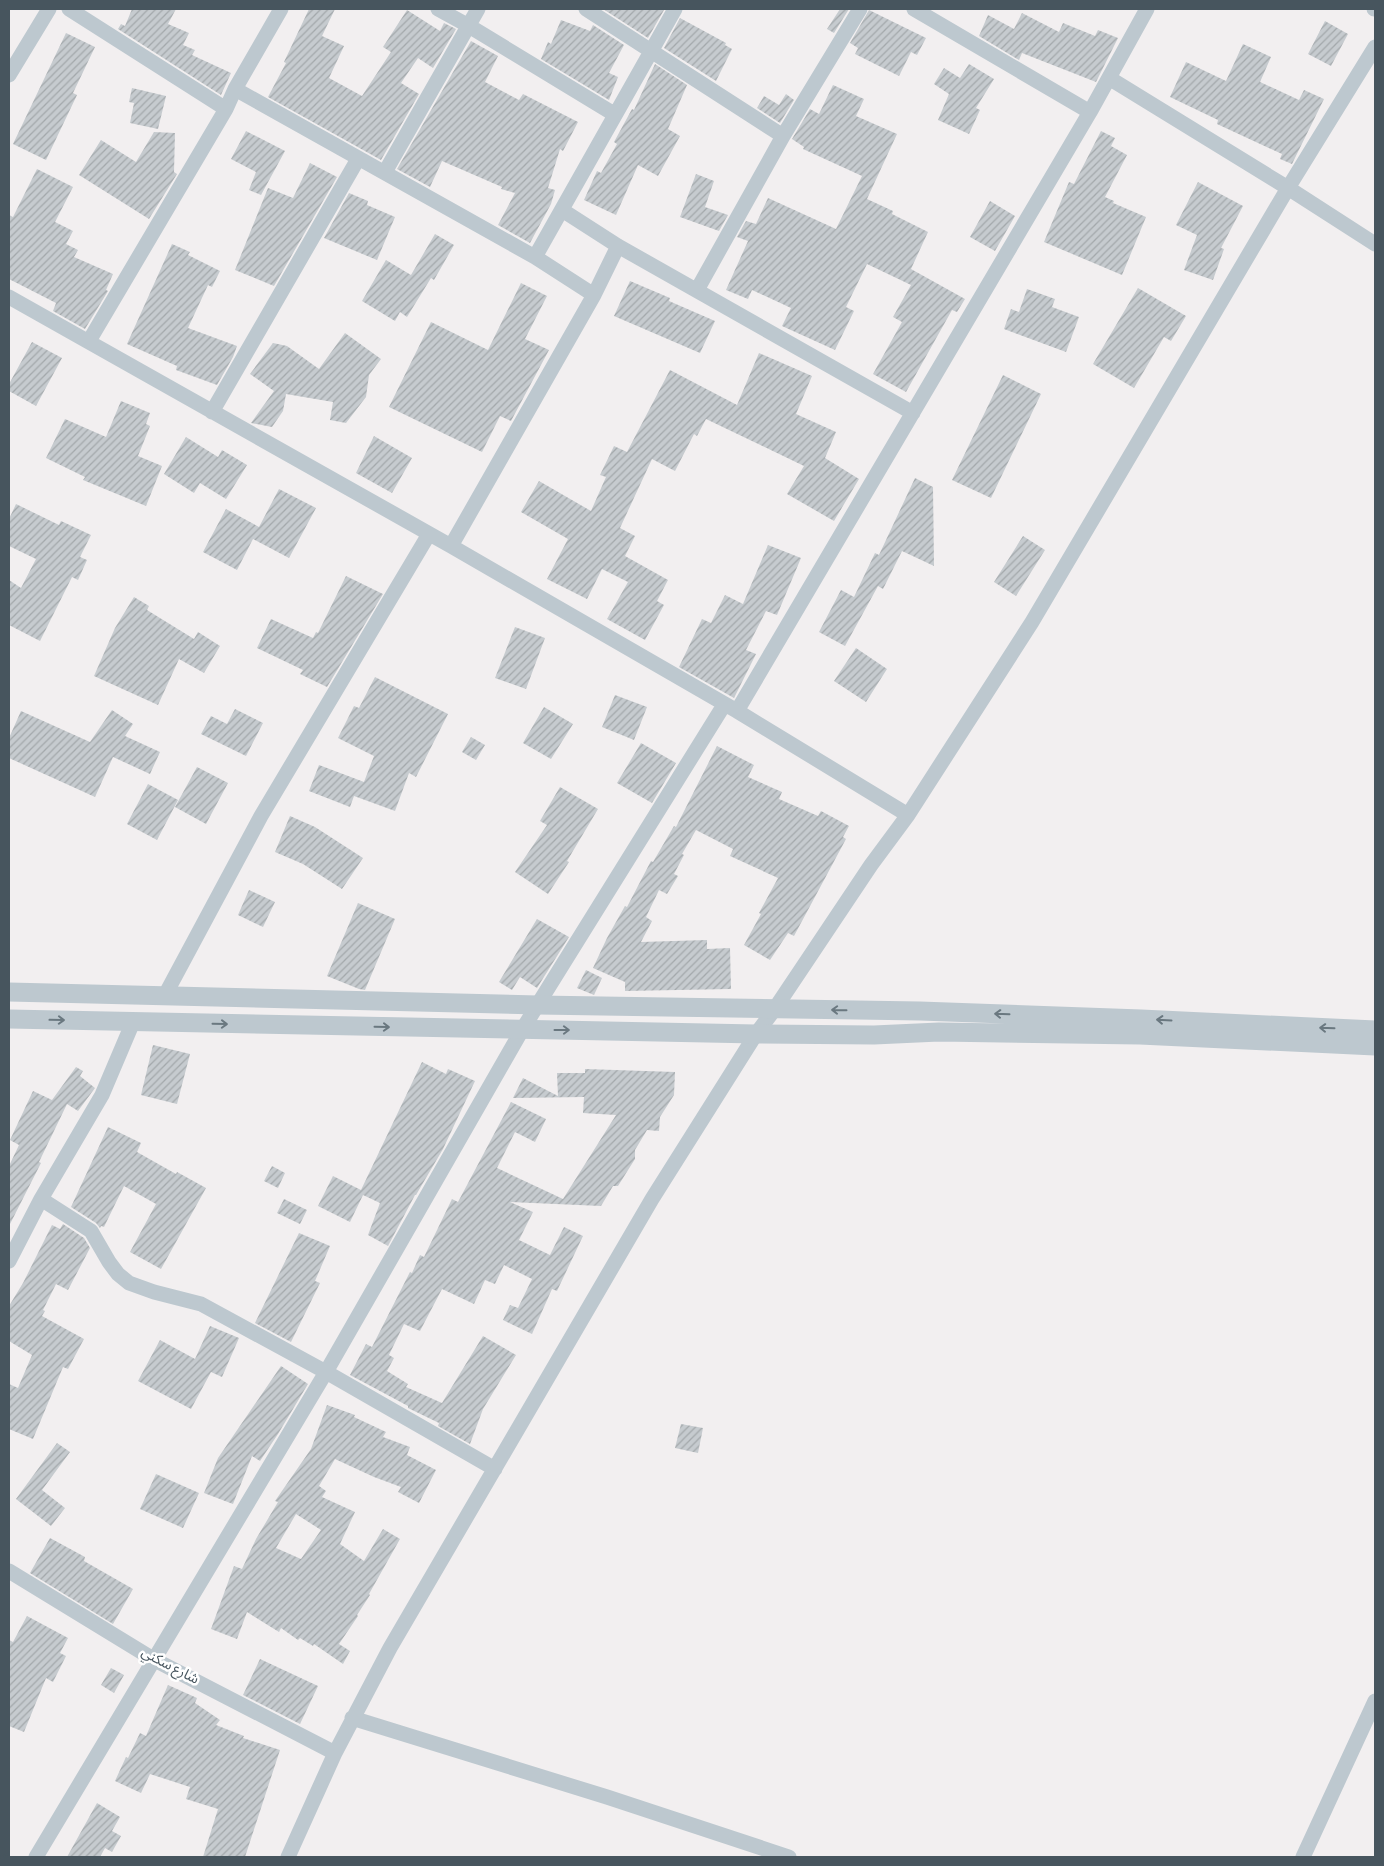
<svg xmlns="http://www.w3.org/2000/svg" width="1384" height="1866" viewBox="0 0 1384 1866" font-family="'Alegreya Sans','Noto Sans Arabic',sans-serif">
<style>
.building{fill:url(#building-hatch);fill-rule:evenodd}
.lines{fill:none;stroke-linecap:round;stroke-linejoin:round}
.minor{stroke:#bdc8cf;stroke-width:15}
.tertiary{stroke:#bdc8cf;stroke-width:19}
.oneway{stroke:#6a7880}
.labels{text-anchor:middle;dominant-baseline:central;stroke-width:5;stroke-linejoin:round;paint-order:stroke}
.street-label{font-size:14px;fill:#47555e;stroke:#fff}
</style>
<defs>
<pattern id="building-hatch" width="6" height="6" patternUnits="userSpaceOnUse" patternTransform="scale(1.25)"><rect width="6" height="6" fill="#c6cbcf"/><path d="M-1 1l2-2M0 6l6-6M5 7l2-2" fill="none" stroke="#a3a8ab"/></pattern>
</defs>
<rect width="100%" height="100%" fill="#f2eff0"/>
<path class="building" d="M 132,9 L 176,9 L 168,24 L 189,33 L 183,45 L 195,50 L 192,55 L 231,73 L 221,95 L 118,29 L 121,24 L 125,26 Z
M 309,9 L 335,9 L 322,36 L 344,46 L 329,78 L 362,96 L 391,52 L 383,47 L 407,10 L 440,31 L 444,23 L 456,29 L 433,68 L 418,58 L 401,83 L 419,94 L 381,160 L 268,97 L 286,63 L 284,62 Z
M 603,9 L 662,9 L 664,10 L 648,38 Z
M 840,9 L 849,9 L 834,33 L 827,29 Z
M 869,10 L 926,38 L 917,55 L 911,52 L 899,76 L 855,54 L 858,48 L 850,43 Z
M 1022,13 L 1059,32 L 1063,23 L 1095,36 L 1098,30 L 1118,38 L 1096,82 L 1022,53 L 1019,60 L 979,36 L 988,15 L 1014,29 Z
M 680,18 L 726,43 L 725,45 L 732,49 L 716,81 L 664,48 Z
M 561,20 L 590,31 L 593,25 L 624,45 L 609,73 L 618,77 L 609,100 L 541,59 L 548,42 L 551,44 Z
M 1325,21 L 1348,34 L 1331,66 L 1308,54 Z
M 66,33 L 95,47 L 73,93 L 77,95 L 46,160 L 13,144 Z
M 471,41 L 498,56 L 485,82 L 519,100 L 523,94 L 578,122 L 563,151 L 560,149 L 548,188 L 555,190 L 551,204 L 530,243 L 498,225 L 515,193 L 501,189 L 502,187 L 442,161 L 430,187 L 397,169 Z
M 1243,44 L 1271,57 L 1260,82 L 1299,100 L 1304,90 L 1324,99 L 1292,164 L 1280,159 L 1282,154 L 1217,124 L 1218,120 L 1170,97 L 1186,62 L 1226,81 Z
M 655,64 L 687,85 L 668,129 L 680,136 L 658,176 L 638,165 L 616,215 L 584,200 L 597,171 L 601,173 L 617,144 L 614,142 L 632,109 L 634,110 Z
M 969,64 L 994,79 L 976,108 L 980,110 L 969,134 L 938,120 L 949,94 L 934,84 L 944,68 L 960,78 Z
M 833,85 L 864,99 L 856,116 L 897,134 L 867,199 L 893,211 L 892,214 L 928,232 L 911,269 L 965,299 L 957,312 L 952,310 L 906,392 L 873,374 L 902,322 L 893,317 L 911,285 L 867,264 L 846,307 L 854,311 L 835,350 L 782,326 L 791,308 L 752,290 L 748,299 L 726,290 L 748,241 L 737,237 L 746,221 L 756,224 L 768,198 L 836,229 L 862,176 L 803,149 L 804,147 L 792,139 L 810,109 L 819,114 Z
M 132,88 L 166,96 L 158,129 L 130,123 L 134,103 L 129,102 Z
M 786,94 L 794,100 L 780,123 L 757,108 L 764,96 L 779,105 Z
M 246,131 L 285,151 L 261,195 L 249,190 L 256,172 L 231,159 Z
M 1101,131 L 1115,138 L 1111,146 L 1127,155 L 1105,197 L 1114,201 L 1113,203 L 1146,217 L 1122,275 L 1044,242 L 1069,182 L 1074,184 Z
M 154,132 L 175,133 L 174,172 L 177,174 L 149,219 L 79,175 L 101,140 L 136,162 Z
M 310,163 L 337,177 L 274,286 L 235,270 L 268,188 L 293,198 Z
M 37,169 L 73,187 L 55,222 L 73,231 L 66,244 L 78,250 L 74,257 L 113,274 L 106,290 L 108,291 L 85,329 L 53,311 L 56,303 L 9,279 L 9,215 L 13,217 Z
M 696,174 L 714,181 L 705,207 L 728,215 L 719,231 L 680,217 Z
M 1198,182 L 1243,206 L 1221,248 L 1224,249 L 1213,280 L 1184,270 L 1197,235 L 1176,225 Z
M 349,193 L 368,201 L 367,205 L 395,217 L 377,260 L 324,238 Z
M 990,201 L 1015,216 L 995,251 L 970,237 Z
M 435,234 L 454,245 L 434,280 L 431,278 L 407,317 L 400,312 L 395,321 L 362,301 L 386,260 L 411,275 Z
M 172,244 L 190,252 L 188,255 L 220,271 L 212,287 L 208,285 L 188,328 L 237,346 L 233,357 L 217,385 L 176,370 L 177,366 L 127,344 Z
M 630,281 L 670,298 L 669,301 L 715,321 L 700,353 L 614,316 Z
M 521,283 L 547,296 L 525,339 L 549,350 L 511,421 L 500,416 L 482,452 L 389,407 L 431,322 L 488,350 Z
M 1138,288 L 1186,316 L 1171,341 L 1164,337 L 1134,388 L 1093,364 Z
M 1027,289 L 1055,299 L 1052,307 L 1079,317 L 1066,352 L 1004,329 L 1011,309 L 1019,312 Z
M 345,333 L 381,359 L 369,375 L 366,397 L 346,423 L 330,420 L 333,402 L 286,394 L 283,411 L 272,427 L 251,423 L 274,391 L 250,374 L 273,343 L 287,346 L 319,369 Z
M 32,342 L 62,358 L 36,406 L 9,391 L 9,384 Z
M 759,353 L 812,376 L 796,414 L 836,432 L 825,458 L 859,479 L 834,521 L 787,494 L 804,466 L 706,419 L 697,436 L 694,434 L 675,471 L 652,459 L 620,528 L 635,536 L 625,556 L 668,580 L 657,601 L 664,605 L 645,640 L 607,619 L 628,582 L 602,569 L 587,599 L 547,579 L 568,539 L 521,512 L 539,481 L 591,511 L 606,477 L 600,475 L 614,446 L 627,452 L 670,370 L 737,405 Z
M 1003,375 L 1041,394 L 991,498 L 952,480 Z
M 121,401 L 150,413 L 146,424 L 150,426 L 138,456 L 162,466 L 146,506 L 83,480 L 85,477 L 46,458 L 65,419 L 106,437 Z
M 374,436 L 412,458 L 392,493 L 356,473 Z
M 186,437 L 218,457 L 222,450 L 247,465 L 226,499 L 200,483 L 194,493 L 164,474 Z
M 915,478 L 933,487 L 934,566 L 902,551 L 883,589 L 878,586 L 845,646 L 819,632 L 841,590 L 854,597 L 875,553 L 879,555 Z
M 279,489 L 316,508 L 289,558 L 253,539 L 237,570 L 203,552 L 226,509 L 259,527 Z
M 16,504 L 59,525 L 61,521 L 91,535 L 80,557 L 87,560 L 78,580 L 72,577 L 40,641 L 9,625 L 9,580 L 21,588 L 36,559 L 9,546 L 9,519 Z
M 1023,536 L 1045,550 L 1016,596 L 994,582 Z
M 768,545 L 801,558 L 777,615 L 766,611 L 746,650 L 756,654 L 734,698 L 679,667 L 702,619 L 711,623 L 725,595 L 743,604 Z
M 346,576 L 383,594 L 327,687 L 300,674 L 303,670 L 257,648 L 271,619 L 313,638 L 316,632 L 318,633 Z
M 134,597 L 149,606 L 147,610 L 194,639 L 198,632 L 220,646 L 204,673 L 179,659 L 158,705 L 94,676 L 115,628 Z
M 515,627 L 545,638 L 526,689 L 495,678 Z
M 856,648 L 887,669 L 866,702 L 834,681 Z
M 375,677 L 448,714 L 416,777 L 409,773 L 395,811 L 354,796 L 350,807 L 309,791 L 319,765 L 364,782 L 374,756 L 338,738 L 354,706 L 359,708 Z
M 615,695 L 647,707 L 634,740 L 602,727 Z
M 544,707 L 573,724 L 551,759 L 523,743 Z
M 235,709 L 263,723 L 246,756 L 201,734 L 211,716 L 227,724 Z
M 112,710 L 133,724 L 125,736 L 160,752 L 150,774 L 113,757 L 95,797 L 9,758 L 9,738 L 21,711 L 90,742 Z
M 471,737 L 485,745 L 476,760 L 462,752 Z
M 641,743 L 676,763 L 652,803 L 617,783 Z
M 717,746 L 754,765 L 748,777 L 782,792 L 779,799 L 818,816 L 821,811 L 849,826 L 843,837 L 846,839 L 794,936 L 788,933 L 770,960 L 744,945 L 761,914 L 759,913 L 778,878 L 730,856 L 733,849 L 696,830 L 682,854 L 684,855 L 674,874 L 678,876 L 667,894 L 659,890 L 646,917 L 652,921 L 641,942 L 707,940 L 707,949 L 730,948 L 731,989 L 625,991 L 625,982 L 593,968 L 607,938 L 625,906 L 627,907 L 651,861 L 653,862 L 674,826 L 676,827 Z
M 197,767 L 228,783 L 206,824 L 175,807 Z
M 148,784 L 178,800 L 157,840 L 127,824 Z
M 560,787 L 598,809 L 567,861 L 569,862 L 548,894 L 515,872 L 547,825 L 540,821 Z
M 290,816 L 315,827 L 363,858 L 342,889 L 303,864 L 275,852 Z
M 249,890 L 275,902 L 263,927 L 238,915 Z
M 358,903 L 395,919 L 365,990 L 359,989 L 327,976 Z
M 537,919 L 569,937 L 537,988 L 520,977 L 512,990 L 499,982 Z
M 586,970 L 602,978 L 594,995 L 577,988 Z
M 153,1045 L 190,1054 L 177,1104 L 141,1095 Z
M 422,1062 L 446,1074 L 448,1069 L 475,1081 L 443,1149 L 416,1195 L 415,1195 L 388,1246 L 368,1235 L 380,1203 L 363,1195 L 350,1222 L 318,1206 L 333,1176 L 361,1190 Z
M 76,1067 L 83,1071 L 80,1076 L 95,1088 L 78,1111 L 67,1104 L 39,1162 L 41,1163 L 9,1226 L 9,1166 L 19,1145 L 10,1140 L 33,1091 L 52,1100 Z
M 585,1069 L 675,1072 L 674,1095 L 660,1117 L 659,1131 L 647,1130 L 635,1150 L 635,1159 L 618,1186 L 613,1186 L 601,1206 L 510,1202 L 533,1212 L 519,1240 L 550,1255 L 564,1227 L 583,1236 L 557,1291 L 552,1289 L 532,1334 L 503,1320 L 510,1305 L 518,1308 L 532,1279 L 504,1265 L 495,1284 L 485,1280 L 474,1304 L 442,1289 L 420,1331 L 404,1324 L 389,1355 L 394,1358 L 387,1371 L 408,1384 L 406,1387 L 442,1403 L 483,1336 L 516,1355 L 483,1409 L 470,1444 L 438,1426 L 439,1423 L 408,1408 L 408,1406 L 350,1375 L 366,1344 L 372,1347 L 410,1272 L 412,1273 L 420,1255 L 424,1257 L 452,1199 L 458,1202 L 511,1102 L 546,1119 L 535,1142 L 515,1132 L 497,1168 L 563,1199 L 616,1115 L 583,1113 L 584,1097 L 513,1098 L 523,1078 L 558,1096 L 557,1073 L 585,1073 Z
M 108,1127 L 141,1143 L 137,1152 L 176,1174 L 177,1172 L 206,1188 L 161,1269 L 130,1252 L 156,1204 L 124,1186 L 104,1227 L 101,1226 L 100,1228 L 96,1223 L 71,1207 Z
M 272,1166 L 285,1173 L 278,1188 L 264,1181 Z
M 284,1199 L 307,1210 L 300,1224 L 277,1213 Z
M 63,1224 L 84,1238 L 90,1248 L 68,1290 L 56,1284 L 43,1310 L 45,1311 L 42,1316 L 84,1339 L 68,1369 L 63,1367 L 33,1439 L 9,1429 L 9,1384 L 18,1388 L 32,1355 L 9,1341 L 9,1306 L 23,1283 L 52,1225 L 60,1229 Z
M 299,1233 L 330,1246 L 315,1281 L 320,1283 L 291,1342 L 255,1323 Z
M 210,1326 L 239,1338 L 222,1377 L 211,1372 L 191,1409 L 138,1381 L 160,1340 L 195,1359 Z
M 281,1366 L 308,1384 L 278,1434 L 260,1461 L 252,1456 L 233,1504 L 204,1493 L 218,1458 Z
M 327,1405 L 355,1415 L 354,1417 L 386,1432 L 383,1437 L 410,1447 L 407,1455 L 436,1470 L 419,1503 L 398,1492 L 401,1487 L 374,1477 L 335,1459 L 319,1486 L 326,1491 L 322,1497 L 355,1512 L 340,1544 L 364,1561 L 383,1529 L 400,1539 L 369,1594 L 370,1595 L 357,1615 L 358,1616 L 339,1644 L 350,1651 L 343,1664 L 314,1644 L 313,1646 L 300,1638 L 298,1640 L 281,1628 L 279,1632 L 247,1612 L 237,1639 L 211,1629 L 234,1566 L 242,1569 L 256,1539 L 278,1502 L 275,1501 L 311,1449 ZM 296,1514 L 321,1530 L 301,1559 L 276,1548 Z
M 681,1424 L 703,1428 L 698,1453 L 675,1448 Z
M 57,1443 L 70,1452 L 42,1490 L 65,1508 L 51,1526 L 16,1499 Z
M 156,1474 L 199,1493 L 183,1528 L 140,1509 Z
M 50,1538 L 85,1557 L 84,1561 L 133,1589 L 113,1624 L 30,1573 Z
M 27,1616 L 68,1638 L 60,1653 L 66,1656 L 53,1682 L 46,1678 L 24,1732 L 9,1726 L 9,1640 L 13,1642 Z
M 260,1659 L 318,1686 L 300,1724 L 243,1695 Z
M 111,1668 L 124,1675 L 114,1693 L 101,1685 Z
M 168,1685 L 197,1698 L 195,1703 L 220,1720 L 216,1725 L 244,1736 L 243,1738 L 280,1750 L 245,1857 L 203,1857 L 218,1809 L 186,1799 L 190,1787 L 150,1774 L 141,1793 L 115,1781 L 126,1757 L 128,1758 L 140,1733 L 146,1736 Z
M 97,1803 L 120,1817 L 112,1831 L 121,1836 L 112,1852 L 105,1848 L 100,1857 L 67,1857 Z"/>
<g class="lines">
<path class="minor" d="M 69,9 L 226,109
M 438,9 L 469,26 L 614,114
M 586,9 L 783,136
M 914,9 L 1090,112
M 1374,9 L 1375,9
M 9,75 L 49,9
M 1109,78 L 1288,188 L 1375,244
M 235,89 L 535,257 L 675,9
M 385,172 L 478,9
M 562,210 L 618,246 L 913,413
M 535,257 L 594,295
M 697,290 L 783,136 L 860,9
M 9,297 L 451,546 L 737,711 L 908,815
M 89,341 L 226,109 L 235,89 L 281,9
M 212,412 L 358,159
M 451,546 L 594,295 L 618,246
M 737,711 L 1090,112 L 1147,9
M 164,997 L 261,816 L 429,534
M 41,1199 L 91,1231 L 109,1262 L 118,1274 L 129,1283 L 154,1292 L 201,1304 L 326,1372 L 495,1469
M 9,1261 L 41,1199 L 102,1095 L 133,1022
M 9,1571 L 153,1659 L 335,1753
M 352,1718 L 607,1797 L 789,1857
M 36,1857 L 326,1372 L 522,1030 L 724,705
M 288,1857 L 335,1753 L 390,1648 L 652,1199 L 756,1034 L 774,1010 L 871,865 L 908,815 L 1032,622 L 1288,188 L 1375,47
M 1303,1857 L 1375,1701"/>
<path class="tertiary" d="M 9,992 L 538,1005 L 920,1011 L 1141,1019 L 1375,1030
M 9,1019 L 756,1034 L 874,1035 L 939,1032 L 1140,1035 L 1375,1046"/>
</g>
<defs><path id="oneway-shaft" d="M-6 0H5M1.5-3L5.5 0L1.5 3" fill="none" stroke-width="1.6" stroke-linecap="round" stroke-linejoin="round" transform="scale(1.25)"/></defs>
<g class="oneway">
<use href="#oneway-shaft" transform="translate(839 1010) rotate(-179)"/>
<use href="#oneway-shaft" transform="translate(1002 1014) rotate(-178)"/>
<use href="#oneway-shaft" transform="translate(57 1020) rotate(1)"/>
<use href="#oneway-shaft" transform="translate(1164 1020) rotate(-177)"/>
<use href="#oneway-shaft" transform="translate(220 1024) rotate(1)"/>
<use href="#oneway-shaft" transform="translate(382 1027) rotate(1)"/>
<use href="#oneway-shaft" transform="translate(1327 1028) rotate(-178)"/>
<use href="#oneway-shaft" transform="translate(562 1030)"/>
</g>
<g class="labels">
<g class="street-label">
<text transform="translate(170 1666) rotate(28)">شارع سكني</text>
</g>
</g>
<rect width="1384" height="1866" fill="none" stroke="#47555e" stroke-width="20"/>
</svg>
